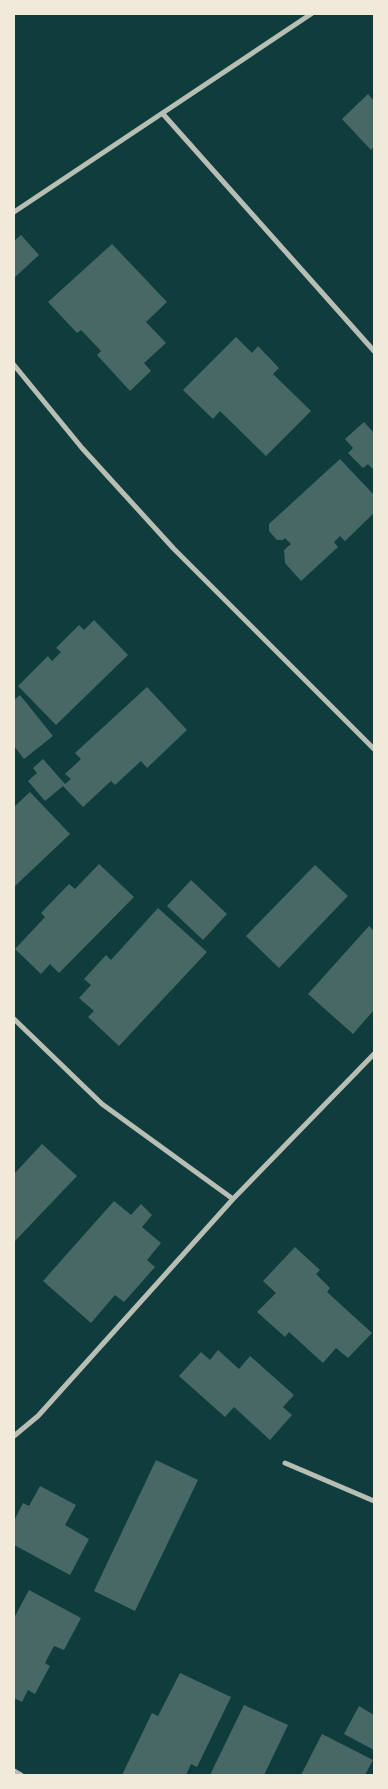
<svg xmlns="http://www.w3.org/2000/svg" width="388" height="1789" viewBox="0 0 388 1789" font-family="'Sofia Sans Condensed',sans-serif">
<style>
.building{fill:#486865}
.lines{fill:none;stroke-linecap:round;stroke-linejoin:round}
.minor{stroke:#b8beb3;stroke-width:5}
</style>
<rect width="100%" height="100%" fill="#0f3d3e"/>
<path class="building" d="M 368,94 L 374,101 L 374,146 L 371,150 L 342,119 Z
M 21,235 L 39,255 L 14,278 L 14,241 Z
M 112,244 L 167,302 L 146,322 L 166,343 L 144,363 L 151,371 L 130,391 L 97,355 L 101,351 L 81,330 L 77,333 L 48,302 Z
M 236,337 L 252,353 L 258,346 L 279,368 L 273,374 L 311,411 L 266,456 L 220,411 L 213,419 L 183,390 Z
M 364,422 L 374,433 L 374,470 L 368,464 L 363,468 L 348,453 L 353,448 L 345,439 Z
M 340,459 L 374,495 L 374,513 L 345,541 L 340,536 L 334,542 L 338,547 L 301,581 L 285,563 L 284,550 L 291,544 L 285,538 L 283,540 L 277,540 L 269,531 L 269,524 Z
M 94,620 L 128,655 L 56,725 L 18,686 L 48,656 L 52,661 L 61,652 L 56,648 L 79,625 L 84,630 Z
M 147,687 L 187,730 L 147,768 L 141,761 L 115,785 L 111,781 L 83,807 L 63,786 L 45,801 L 28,781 L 37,773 L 33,768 L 43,759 L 65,784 L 71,779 L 65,774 L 81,759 L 75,753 Z
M 20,695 L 53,736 L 24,759 L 14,746 L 14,700 Z
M 30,792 L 70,834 L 14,887 L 14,807 Z
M 99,864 L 134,897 L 59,973 L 50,964 L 41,974 L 15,949 L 45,917 L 41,913 L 69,884 L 75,889 Z
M 315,865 L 348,896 L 279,968 L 246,936 Z
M 191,880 L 227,914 L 203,940 L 167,906 Z
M 158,908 L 207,952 L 119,1046 L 88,1017 L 94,1011 L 79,998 L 91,985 L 84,979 L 106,955 L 111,960 Z
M 369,926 L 374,931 L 374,1010 L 353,1034 L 308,994 Z
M 42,1144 L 77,1176 L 15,1241 L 14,1240 L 14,1174 Z
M 114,1201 L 131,1215 L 141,1204 L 152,1215 L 142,1227 L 161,1243 L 147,1260 L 155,1267 L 124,1302 L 115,1295 L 91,1323 L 43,1281 Z
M 295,1247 L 320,1270 L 316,1274 L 330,1288 L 327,1292 L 372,1333 L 348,1358 L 336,1348 L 323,1363 L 289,1332 L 285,1337 L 257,1312 L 276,1293 L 263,1281 Z
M 218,1350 L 239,1369 L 250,1356 L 294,1395 L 283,1407 L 292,1415 L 270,1440 L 234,1407 L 225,1417 L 179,1376 L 201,1352 L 210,1360 Z
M 156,1460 L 198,1480 L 135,1611 L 94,1591 Z
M 40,1486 L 76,1505 L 65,1525 L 89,1539 L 70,1575 L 14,1545 L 14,1521 L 23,1503 L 29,1506 Z
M 29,1590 L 81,1618 L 64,1650 L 54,1646 L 45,1663 L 50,1666 L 35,1694 L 28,1690 L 22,1702 L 14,1698 L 14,1618 Z
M 180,1673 L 231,1697 L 197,1767 L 191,1764 L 186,1775 L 122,1775 L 152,1713 L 158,1716 Z
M 244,1705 L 288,1725 L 264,1775 L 210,1775 Z
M 359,1706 L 374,1715 L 374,1750 L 344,1734 Z
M 322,1734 L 373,1760 L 365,1775 L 301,1775 Z"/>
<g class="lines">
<path class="minor" d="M 163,114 L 374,351
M 14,212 L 311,14
M 14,365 L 82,448 L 174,549 L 374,749
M 14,1019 L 102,1104 L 233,1199
M 14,1436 L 38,1416 L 233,1199 L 374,1054
M 285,1463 L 374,1501
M 14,1771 L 21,1775"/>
</g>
<rect width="388" height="1789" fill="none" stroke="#f1e9da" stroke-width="30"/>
</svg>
